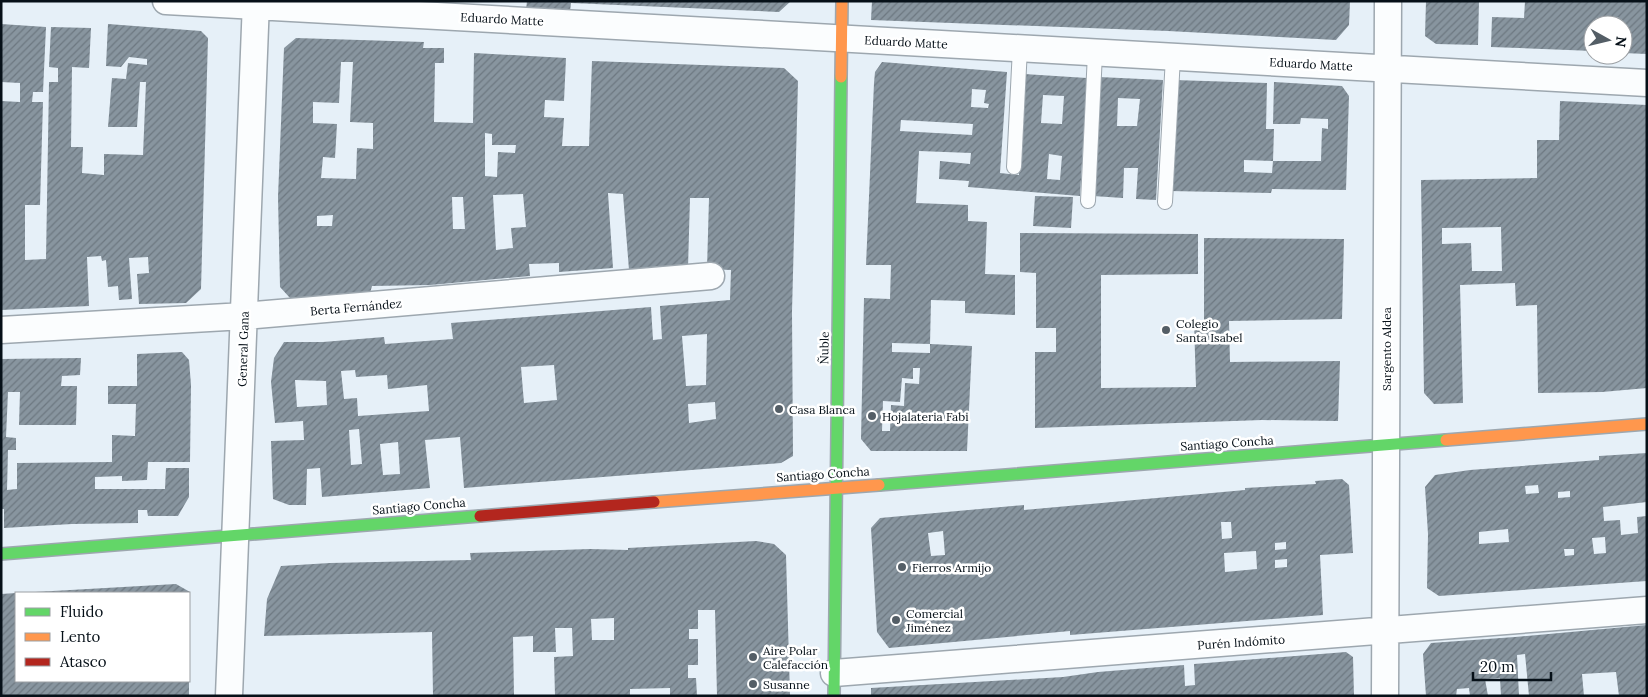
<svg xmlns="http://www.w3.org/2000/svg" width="1648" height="697" viewBox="0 0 1648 697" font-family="Lora,serif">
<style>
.building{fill:url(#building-hatch);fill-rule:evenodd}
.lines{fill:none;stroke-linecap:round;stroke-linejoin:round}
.lane-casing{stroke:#9da7af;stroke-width:16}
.street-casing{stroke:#9da7af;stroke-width:29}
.fast-casing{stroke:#9da7af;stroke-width:14}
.slow-casing{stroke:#9da7af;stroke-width:14}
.jam-casing{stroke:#9da7af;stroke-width:14}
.lane{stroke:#fbfdfe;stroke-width:14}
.street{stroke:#fbfdfe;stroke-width:26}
.fast{stroke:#63d668;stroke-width:11}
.slow{stroke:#ff974d;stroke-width:11}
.jam{stroke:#b3261e;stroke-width:11}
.poi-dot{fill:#545e66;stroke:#fff;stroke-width:2}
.labels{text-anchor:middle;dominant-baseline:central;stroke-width:5;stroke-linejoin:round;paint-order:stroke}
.street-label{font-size:12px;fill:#061018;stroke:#fff}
.poi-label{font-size:12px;fill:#061018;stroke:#fff;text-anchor:start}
</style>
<defs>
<pattern id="building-hatch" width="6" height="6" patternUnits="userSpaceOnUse" patternTransform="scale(1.25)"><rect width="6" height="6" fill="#88959f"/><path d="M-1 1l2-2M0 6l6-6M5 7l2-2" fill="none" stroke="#6d7881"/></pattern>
</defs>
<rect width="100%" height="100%" fill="#e6f0f8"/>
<path class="building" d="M 527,1 L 791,1 L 779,12 L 571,3 L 570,11 L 526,10 Z
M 872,1 L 1350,1 L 1349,25 L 1336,40 L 1168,31 L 871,20 Z
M 1426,1 L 1479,1 L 1478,45 L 1436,44 L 1425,36 Z
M 1525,1 L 1647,1 L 1647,54 L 1623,53 L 1623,25 L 1593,25 L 1593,51 L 1491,47 L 1492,17 L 1524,18 Z
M 1,24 L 46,27 L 43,92 L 33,92 L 32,102 L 43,102 L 40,205 L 25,205 L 25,260 L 46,259 L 49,82 L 58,82 L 58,68 L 49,67 L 51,27 L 91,28 L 89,68 L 72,67 L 71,147 L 83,147 L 82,173 L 104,175 L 104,154 L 143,155 L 146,82 L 140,82 L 137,127 L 108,127 L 112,78 L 126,79 L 128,63 L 147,65 L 147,59 L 129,57 L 121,67 L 106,66 L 108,24 L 201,31 L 208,38 L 201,289 L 186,303 L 139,304 L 137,274 L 149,273 L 148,257 L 129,258 L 132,299 L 119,300 L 118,286 L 108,287 L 106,260 L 102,261 L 101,256 L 87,257 L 89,306 L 1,310 L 1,101 L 20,102 L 20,83 L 1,82 Z
M 296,38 L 424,42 L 423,48 L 444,48 L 444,63 L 435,63 L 434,122 L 473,123 L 474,53 L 566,58 L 564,101 L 545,100 L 544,117 L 564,118 L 562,146 L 589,146 L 592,61 L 784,68 L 798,81 L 792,312 L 793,456 L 781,463 L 464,488 L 460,437 L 425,440 L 430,488 L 322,497 L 320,468 L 307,469 L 306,505 L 289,505 L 273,499 L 271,441 L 304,440 L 303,421 L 275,423 L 271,382 L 274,358 L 284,342 L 323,342 L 384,337 L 385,344 L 453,339 L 451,323 L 651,307 L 653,340 L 662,339 L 660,306 L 730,300 L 731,270 L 707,269 L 709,198 L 690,198 L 688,268 L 629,270 L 623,194 L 608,193 L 613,268 L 559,272 L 559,263 L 529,264 L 530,276 L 430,285 L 372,286 L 369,297 L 290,298 L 280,287 L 278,197 L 284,48 ZM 341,62 L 353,62 L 350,122 L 373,123 L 373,149 L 357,148 L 356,179 L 321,178 L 323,157 L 335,158 L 337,124 L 313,123 L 313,102 L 339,103 ZM 485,133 L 492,134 L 492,145 L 516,145 L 515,153 L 498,152 L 497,177 L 485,176 ZM 523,194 L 526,227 L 511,228 L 513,248 L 496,250 L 493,195 ZM 452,197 L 463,197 L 465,229 L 453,229 ZM 333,215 L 332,226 L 317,226 L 317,216 ZM 707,334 L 706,385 L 686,386 L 682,336 ZM 554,365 L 557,400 L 524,403 L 521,367 ZM 355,370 L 356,377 L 387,375 L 388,389 L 427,385 L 429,411 L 358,416 L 357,398 L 344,399 L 341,371 ZM 295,380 L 326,381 L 327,405 L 297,407 ZM 715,402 L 716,419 L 689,423 L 688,404 ZM 359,429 L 362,464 L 351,465 L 349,430 ZM 398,442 L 400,474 L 383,475 L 380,444 Z
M 882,62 L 1007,72 L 1000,173 L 1019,175 L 1024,74 L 1087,78 L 1080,196 L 968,187 L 969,181 L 939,179 L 940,161 L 970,164 L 971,153 L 919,151 L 916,203 L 968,205 L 968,221 L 987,222 L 985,274 L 1015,275 L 1015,315 L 965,313 L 965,301 L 931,300 L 930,344 L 972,346 L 967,451 L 871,451 L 861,439 L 864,298 L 890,299 L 891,265 L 866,265 L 874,83 L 875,72 ZM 972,89 L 986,90 L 984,103 L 989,104 L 988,108 L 971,107 ZM 1043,95 L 1064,96 L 1062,124 L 1041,123 ZM 901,120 L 973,124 L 972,135 L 900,131 ZM 1049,154 L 1062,156 L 1060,180 L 1047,179 ZM 892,343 L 930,344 L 930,353 L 892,352 ZM 913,368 L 920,368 L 919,384 L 905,383 L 904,406 L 891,405 L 890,431 L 882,431 L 883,401 L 900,402 L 902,378 L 913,379 Z
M 1099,77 L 1163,80 L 1156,200 L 1136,199 L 1138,168 L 1124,168 L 1123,198 L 1093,196 ZM 1118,98 L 1140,99 L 1137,126 L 1117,126 Z
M 1174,80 L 1267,83 L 1266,129 L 1274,129 L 1273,161 L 1321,161 L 1322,128 L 1328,129 L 1328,119 L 1301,118 L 1300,124 L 1273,124 L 1274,82 L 1342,86 L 1349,96 L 1346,190 L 1272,189 L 1271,193 L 1169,191 ZM 1244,160 L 1273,161 L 1272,173 L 1244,172 Z
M 1560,101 L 1647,105 L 1647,388 L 1602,392 L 1538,393 L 1537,305 L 1516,306 L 1515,283 L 1460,285 L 1463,403 L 1434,404 L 1424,393 L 1421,180 L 1537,178 L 1537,140 L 1559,140 ZM 1501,227 L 1502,271 L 1472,271 L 1471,243 L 1442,244 L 1442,228 Z
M 1035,196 L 1073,197 L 1071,228 L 1033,226 Z
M 1020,233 L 1198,234 L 1198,274 L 1101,275 L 1101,388 L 1196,387 L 1194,322 L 1204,321 L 1204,238 L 1344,239 L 1342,319 L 1229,321 L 1230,362 L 1340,361 L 1338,421 L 1262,420 L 1035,428 L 1035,352 L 1056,352 L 1056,328 L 1036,328 L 1036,273 L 1020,272 Z
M 182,352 L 189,360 L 191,385 L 190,462 L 148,462 L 147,480 L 122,481 L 122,476 L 95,477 L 95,489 L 165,489 L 166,468 L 189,468 L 189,497 L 178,516 L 148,516 L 147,510 L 138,510 L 138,523 L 72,524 L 4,528 L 4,509 L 1,509 L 1,359 L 81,358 L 80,375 L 62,376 L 61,386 L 77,386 L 76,425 L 19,425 L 20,392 L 8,392 L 6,437 L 16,438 L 16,450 L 8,450 L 7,490 L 17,489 L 17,463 L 112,462 L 112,435 L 135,436 L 136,404 L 108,404 L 108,386 L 137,386 L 137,354 Z
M 1647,453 L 1647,502 L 1603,507 L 1604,521 L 1620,520 L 1621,535 L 1638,533 L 1637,517 L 1647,516 L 1647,581 L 1439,596 L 1427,588 L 1428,534 L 1425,487 L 1435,475 L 1470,470 L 1599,460 L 1599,456 ZM 1538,485 L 1539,493 L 1526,494 L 1525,486 ZM 1570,491 L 1570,497 L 1558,498 L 1558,492 ZM 1508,529 L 1509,542 L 1479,544 L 1479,532 ZM 1605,537 L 1606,553 L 1594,554 L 1592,538 ZM 1564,549 L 1574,549 L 1574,555 L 1565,556 Z
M 1342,479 L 1349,485 L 1353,553 L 1320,555 L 1323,615 L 1070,635 L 1070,631 L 889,648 L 877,632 L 871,528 L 880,518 L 1024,505 L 1024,510 L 1245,490 L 1245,488 L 1316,484 L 1315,481 ZM 1221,522 L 1231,522 L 1232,538 L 1222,539 ZM 943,531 L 945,555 L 931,556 L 928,533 ZM 1286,542 L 1286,549 L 1275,550 L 1275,543 ZM 1256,551 L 1257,569 L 1225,572 L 1224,553 ZM 1287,559 L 1287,567 L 1275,568 L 1275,560 Z
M 756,541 L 774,544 L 786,555 L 790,696 L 717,696 L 715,610 L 698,610 L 698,629 L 689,629 L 689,639 L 698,639 L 698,665 L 688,665 L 688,678 L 696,678 L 697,696 L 670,696 L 670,688 L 630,689 L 630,696 L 555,696 L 554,657 L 573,656 L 572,628 L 555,628 L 556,652 L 533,652 L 533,636 L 513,637 L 514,696 L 433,696 L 432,632 L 264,636 L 267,599 L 281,566 L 330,563 L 471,560 L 470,553 L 590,549 L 628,550 L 628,548 ZM 614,618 L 614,640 L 592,640 L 591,619 Z
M 176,584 L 190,592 L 190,593 L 35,593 L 35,592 Z
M 16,593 L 16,681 L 189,681 L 189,696 L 1,696 L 1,594 Z
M 1647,625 L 1647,696 L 1619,696 L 1616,672 L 1582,674 L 1584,696 L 1529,696 L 1525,654 L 1517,655 L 1519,696 L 1501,696 L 1500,678 L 1485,679 L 1488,696 L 1470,696 L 1469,688 L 1457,689 L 1456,696 L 1426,696 L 1423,654 L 1431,643 L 1515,637 Z
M 1346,652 L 1353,657 L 1354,696 L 871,696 L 871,688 L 1063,677 L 1098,672 L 1184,665 L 1185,686 L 1195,685 L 1194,664 Z"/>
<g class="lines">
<defs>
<path id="lane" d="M 1014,167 L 1020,48
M 1088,201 L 1095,53
M 1165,202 L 1173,57"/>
<path id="street" d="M 166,1 L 1647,83
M 1,330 L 244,316 L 711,276
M 834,673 L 1647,610
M 229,696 L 256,1
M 1385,696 L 1388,1"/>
<path id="fast" d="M 879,485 L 1446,440
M 1,554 L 480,516
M 834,696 L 841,77"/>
<path id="slow" d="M 841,77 L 842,1
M 1446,440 L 1647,424
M 654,502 L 879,485"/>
<path id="jam" d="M 480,516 L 654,502"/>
</defs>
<use href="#lane" class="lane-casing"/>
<use href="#street" class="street-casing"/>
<use href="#fast" class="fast-casing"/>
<use href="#slow" class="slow-casing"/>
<use href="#jam" class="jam-casing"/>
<use href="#lane" class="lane"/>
<use href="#street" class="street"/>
<use href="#fast" class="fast"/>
<use href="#slow" class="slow"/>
<use href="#jam" class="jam"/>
</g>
<g class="poi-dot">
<circle cx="1166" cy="330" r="5"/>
<circle cx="779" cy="409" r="5"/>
<circle cx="872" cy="416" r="5"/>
<circle cx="902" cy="567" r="5"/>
<circle cx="896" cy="620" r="5"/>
<circle cx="753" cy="657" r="5"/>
<circle cx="753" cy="684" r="5"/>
</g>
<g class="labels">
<g class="street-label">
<text transform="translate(502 19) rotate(3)">Eduardo Matte</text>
<text transform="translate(906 42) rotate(3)">Eduardo Matte</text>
<text transform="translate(1311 64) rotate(3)">Eduardo Matte</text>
<text transform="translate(356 307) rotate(-5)">Berta Fernández</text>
<text transform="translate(824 348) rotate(-89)">Ñuble</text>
<text transform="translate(243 349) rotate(-88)">General Gana</text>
<text transform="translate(1386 349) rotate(-90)">Sargento Aldea</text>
<text transform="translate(1227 443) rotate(-4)">Santiago Concha</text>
<text transform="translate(823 474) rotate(-4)">Santiago Concha</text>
<text transform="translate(419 506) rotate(-5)">Santiago Concha</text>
<text transform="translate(1241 642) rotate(-4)">Purén Indómito</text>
</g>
<g class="poi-label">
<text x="1176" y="323">Colegio<tspan x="1176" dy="14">Santa Isabel</tspan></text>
<text x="789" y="409">Casa Blanca</text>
<text x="882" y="416">Hojalateria Fabi</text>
<text x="912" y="567">Fierros Armijo</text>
<text x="906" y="613">Comercial<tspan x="906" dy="14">Jiménez</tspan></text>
<text x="763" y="650">Aire Polar<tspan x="763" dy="14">Calefacción</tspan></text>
<text x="763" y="684">Susanne</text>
</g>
</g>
<rect width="1648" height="697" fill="none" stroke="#061018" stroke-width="5"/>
<rect x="15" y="592" width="175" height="90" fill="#ffffff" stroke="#9b9fa3"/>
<rect x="25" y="608" width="25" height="8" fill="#63d668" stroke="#9b9fa3"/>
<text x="60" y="617" font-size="15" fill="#061018">Fluido</text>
<rect x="25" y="633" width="25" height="8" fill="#ff974d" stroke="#9b9fa3"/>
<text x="60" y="642" font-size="15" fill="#061018">Lento</text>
<rect x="25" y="658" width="25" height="8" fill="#b3261e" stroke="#9b9fa3"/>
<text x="60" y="667" font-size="15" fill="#061018">Atasco</text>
<g transform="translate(1608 40) rotate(98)"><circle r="24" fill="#ffffff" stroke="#9b9fa3"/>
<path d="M0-4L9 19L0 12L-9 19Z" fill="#545e66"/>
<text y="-8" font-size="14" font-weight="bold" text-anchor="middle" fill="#061018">N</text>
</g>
<path d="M1473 672v8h78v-8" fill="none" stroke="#061018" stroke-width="2.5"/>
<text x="1480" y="672" font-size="15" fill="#061018" stroke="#ffffff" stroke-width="4" paint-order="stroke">20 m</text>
</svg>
